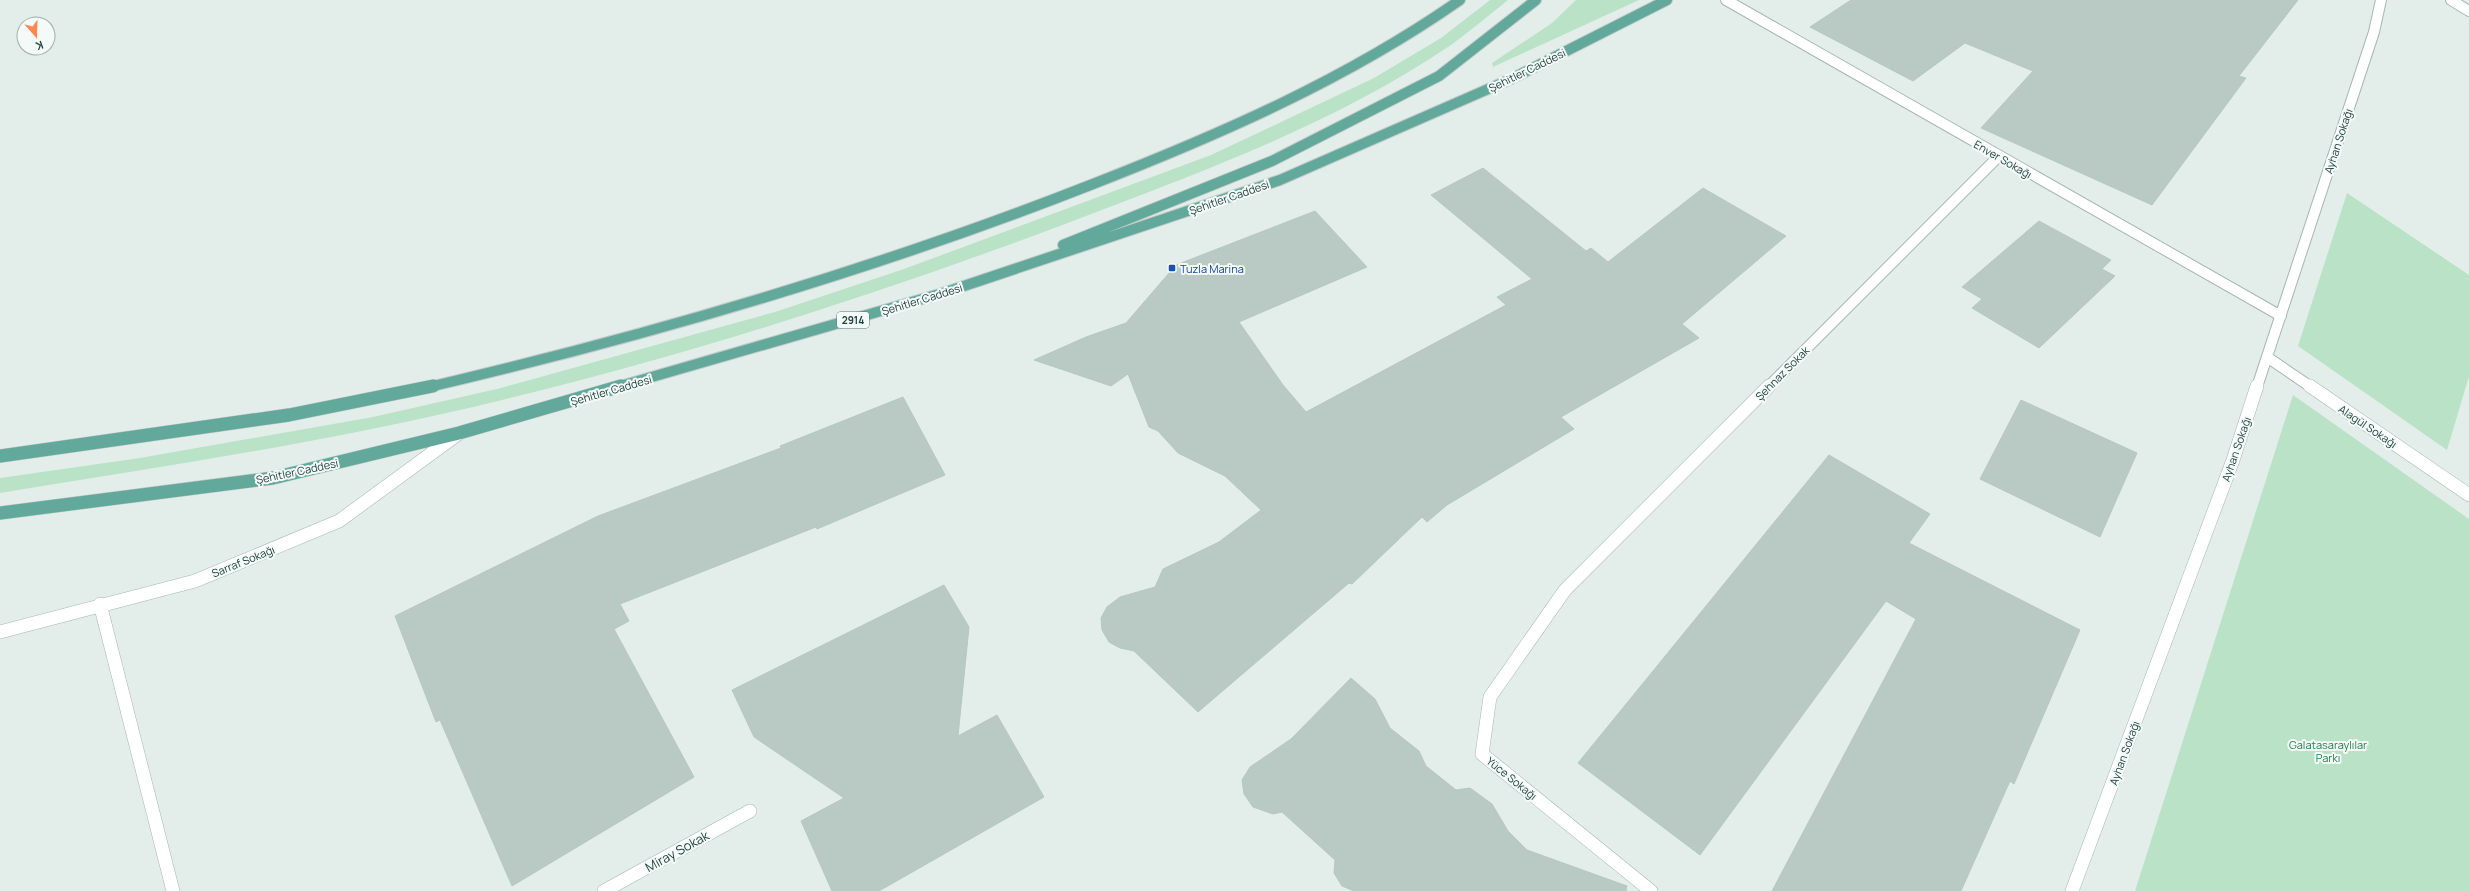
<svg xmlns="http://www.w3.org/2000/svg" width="2469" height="891" viewBox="0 0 2469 891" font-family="Manrope,sans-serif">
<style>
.green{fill:#bae2c7}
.building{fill:#b8cac3;stroke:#b4c9c2}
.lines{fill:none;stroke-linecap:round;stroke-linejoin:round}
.minor-far1-casing{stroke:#a5b7b2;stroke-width:12}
.minor-casing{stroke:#a5b7b2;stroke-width:14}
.tertiary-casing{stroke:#a5b7b2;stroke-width:12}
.primary-far1-casing{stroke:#c1cac8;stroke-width:12}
.primary-casing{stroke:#c1cac8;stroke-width:14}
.minor-far1{stroke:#fff;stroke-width:10}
.minor{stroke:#fff;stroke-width:13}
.tertiary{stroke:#fff;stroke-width:10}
.primary-far1{stroke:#62a99c;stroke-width:10}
.primary{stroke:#62a99c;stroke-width:13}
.transit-dot{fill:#1a4fb4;stroke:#f4faf8;stroke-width:1.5}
.labels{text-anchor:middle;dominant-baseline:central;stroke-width:4;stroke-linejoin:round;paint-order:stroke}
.shield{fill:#f4faf8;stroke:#607974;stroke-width:1}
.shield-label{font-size:10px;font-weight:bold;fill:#20423c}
.street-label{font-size:11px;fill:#20423c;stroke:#f4faf8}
.transit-label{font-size:11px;fill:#164399;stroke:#f4faf8;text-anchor:start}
.park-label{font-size:11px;fill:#257e4e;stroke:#f4faf8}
.near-street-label{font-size:13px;fill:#20423c;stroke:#f4faf8}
</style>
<rect width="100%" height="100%" fill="#e3eeea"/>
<path class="green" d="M 1490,0 L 1508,0 C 1489,15 1470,31 1451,45 C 1336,123 1202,172 1073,221 C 885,292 693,354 498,401 C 334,441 167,466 0,493 L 0,478 L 140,458 L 373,417 L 497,389 L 775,312 L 904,269 L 1211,155 L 1374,78 L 1441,38 Z
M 1576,0 L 1639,0 L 1493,67 L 1492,63 L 1552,23 Z
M 2347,193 L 2469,275 L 2469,376 L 2447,450 L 2298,346 Z
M 2293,395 L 2469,519 L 2469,891 L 2135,891 Z"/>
<path class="building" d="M 1851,0 L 2298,0 L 2239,76 L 2246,78 L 2152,205 L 1981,128 L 2033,71 L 1965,43 L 1913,81 L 1810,27 Z
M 1483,168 L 1586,251 L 1591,248 L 1608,262 L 1703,188 L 1786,236 L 1682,324 L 1699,338 L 1561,417 L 1574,429 L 1447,505 L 1427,522 L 1422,517 L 1352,584 L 1349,583 L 1198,712 L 1134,651 L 1120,648 L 1109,642 L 1102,630 L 1101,618 L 1107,607 L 1120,597 L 1155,587 L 1163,569 L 1219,542 L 1261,510 L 1225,476 L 1178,453 L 1158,431 L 1149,427 L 1128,374 L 1111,386 L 1034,360 L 1086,337 L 1126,323 L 1176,265 L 1315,211 L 1367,267 L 1239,322 L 1283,385 L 1306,412 L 1506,305 L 1497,297 L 1532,279 L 1431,195 Z
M 2039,221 L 2111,260 L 2102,269 L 2115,276 L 2039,348 L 1972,308 L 1982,299 L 1962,287 Z
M 903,397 L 945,475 L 817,529 L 816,527 L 620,604 L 629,621 L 614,629 L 694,777 L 512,886 L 440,720 L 436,722 L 395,616 L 598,516 L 781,448 L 780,446 Z
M 2021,400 L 2137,453 L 2100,537 L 1980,479 Z
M 1829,455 L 1930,514 L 1909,543 L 2080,630 L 2014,784 L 2010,781 L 1961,891 L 1772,891 L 1916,619 L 1886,601 L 1700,855 L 1578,763 Z
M 944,585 L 969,627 L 958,736 L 997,715 L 1044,797 L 879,891 L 832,891 L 801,821 L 844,798 L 754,737 L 732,690 Z
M 1351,678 L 1375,699 L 1390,728 L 1419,751 L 1426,766 L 1456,790 L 1470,788 L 1492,804 L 1508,831 L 1527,850 L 1627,886 L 1626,891 L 1354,891 L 1342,886 L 1334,873 L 1335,860 L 1282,812 L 1273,814 L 1253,807 L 1244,794 L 1242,780 L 1250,767 L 1291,739 Z"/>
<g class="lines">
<defs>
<path id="minor-far1" d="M 1726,0 L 2281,316
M 2267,357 L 2311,387
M 1768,387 L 1999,156
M 2257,387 L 2374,32 L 2381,0"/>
<path id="minor" d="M 2310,386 L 2469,495
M 100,604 L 173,891
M 0,632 L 195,581 L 339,521 L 458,434
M 604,891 L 750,811
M 1651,891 L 1482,754 L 1490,697 L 1565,590 L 1769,386
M 2072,891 L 2233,460 L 2257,386"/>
<path id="tertiary" d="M 2451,0 L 2469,11"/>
<path id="primary-far1" d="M 1063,245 L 1272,161 L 1439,76 L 1536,0
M 429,387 C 655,334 877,269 1093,184 C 1221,134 1347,79 1460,0
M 617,387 L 943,293 L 1280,180 L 1511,79 L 1667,0"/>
<path id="primary" d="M 0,456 L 289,415 L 433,386
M 0,513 L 273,478 L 459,433 L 621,386"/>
</defs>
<use href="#minor-far1" class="minor-far1-casing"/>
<use href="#minor" class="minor-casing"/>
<use href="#tertiary" class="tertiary-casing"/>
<use href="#primary-far1" class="primary-far1-casing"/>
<use href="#primary" class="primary-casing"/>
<use href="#minor-far1" class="minor-far1"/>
<use href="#minor" class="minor"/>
<use href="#tertiary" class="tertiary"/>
<use href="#primary-far1" class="primary-far1"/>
<use href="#primary" class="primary"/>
</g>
<rect class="transit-dot" x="1168" y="264" width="8" height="8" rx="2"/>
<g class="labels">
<rect class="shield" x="837" y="312" width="32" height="16" rx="3"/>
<g class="shield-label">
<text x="853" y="320">2914</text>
</g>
<g class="street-label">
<text transform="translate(1527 70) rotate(-26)">Şehitler Caddesi</text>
<text transform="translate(2338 141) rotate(-72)">Ayhan Sokağı</text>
<text transform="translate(2003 159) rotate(30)">Enver Sokağı</text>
<text transform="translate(1229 197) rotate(-19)">Şehitler Caddesi</text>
<text transform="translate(922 299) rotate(-17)">Şehitler Caddesi</text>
<text transform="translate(1782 373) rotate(-45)">Şehnaz Sokak</text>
<text transform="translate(611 390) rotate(-16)">Şehitler Caddesi</text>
<text transform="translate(2368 426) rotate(34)">Alagül Sokağı</text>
<text transform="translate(2236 449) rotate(-71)">Ayhan Sokağı</text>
<text transform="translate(297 471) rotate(-12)">Şehitler Caddesi</text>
<text transform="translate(243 561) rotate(-22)">Sarraf Sokağı</text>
<text transform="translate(2124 753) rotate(-70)">Ayhan Sokağı</text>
<text transform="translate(1512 778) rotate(39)">Yüce Sokağı</text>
</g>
<g class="transit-label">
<text x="1180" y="268">Tuzla Marina</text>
</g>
<g class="park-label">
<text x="2328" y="744">Galatasaraylılar<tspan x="2328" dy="13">Parkı</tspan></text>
</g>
<g class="near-street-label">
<text transform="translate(677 851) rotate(-29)">Miray Sokak</text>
</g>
</g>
<g transform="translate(36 36) rotate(160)"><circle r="19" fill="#f4faf8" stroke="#9fb0ad"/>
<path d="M0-3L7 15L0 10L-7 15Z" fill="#ff8850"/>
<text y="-6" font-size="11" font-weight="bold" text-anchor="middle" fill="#20423c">K</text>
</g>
</svg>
